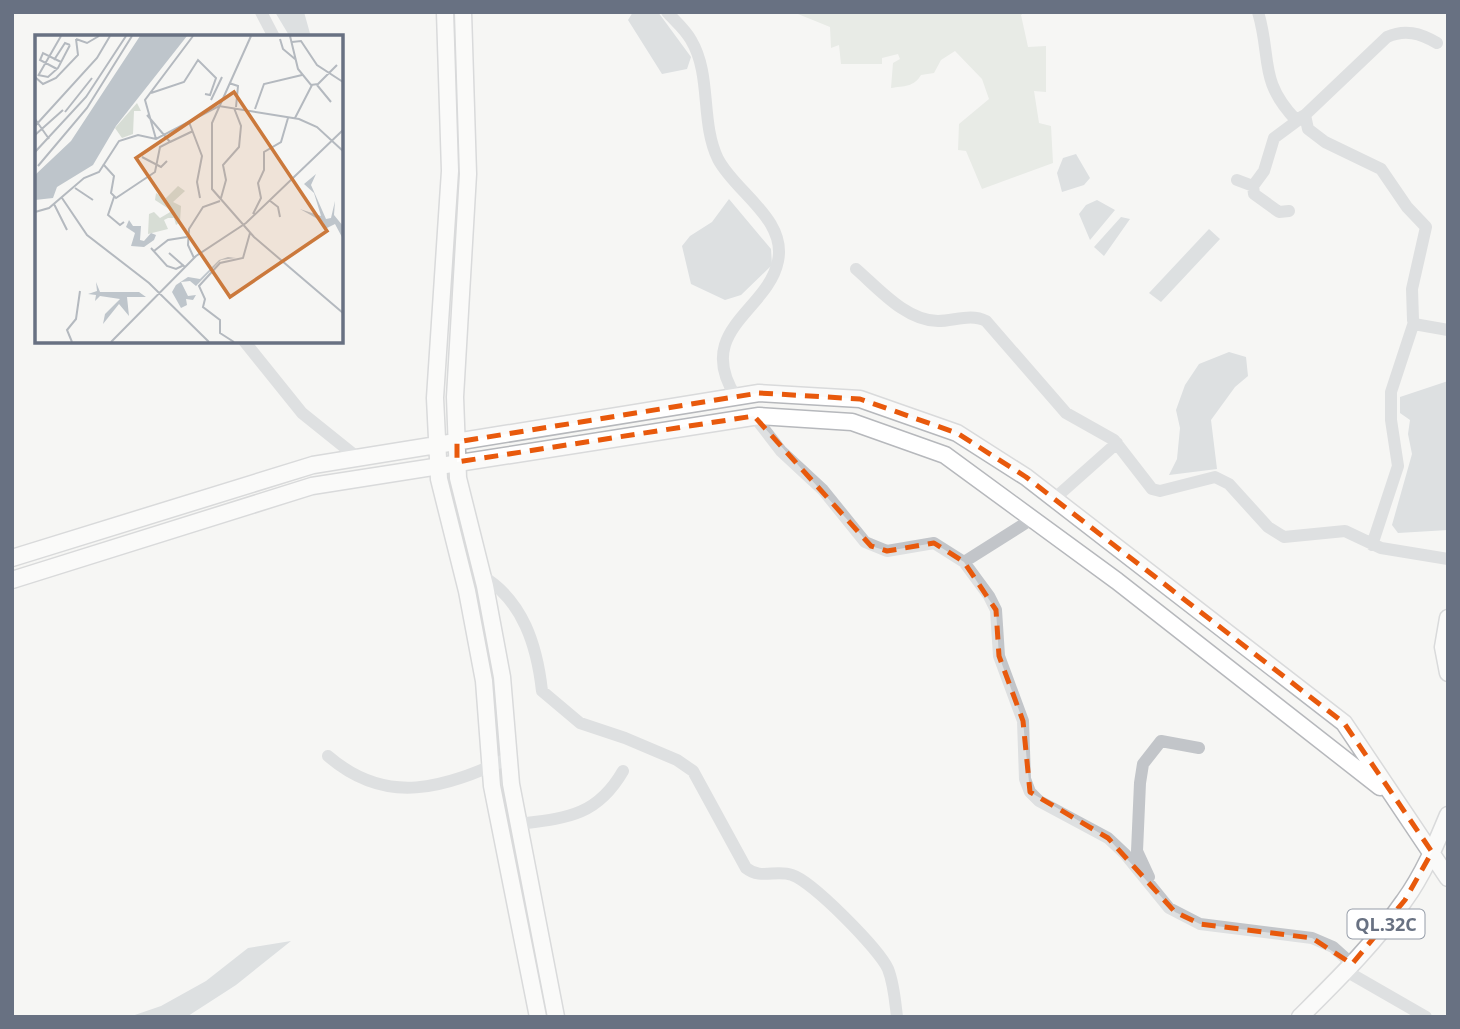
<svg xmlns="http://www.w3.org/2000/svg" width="1460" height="1029" viewBox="0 0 1460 1029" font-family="'Open Sans',sans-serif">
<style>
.green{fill:#d7ddd5}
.water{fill:#bec5cb}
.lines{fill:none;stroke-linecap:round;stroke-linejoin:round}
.major-casing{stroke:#b6b8bc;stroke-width:19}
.minor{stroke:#c2c5c9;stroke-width:12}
.major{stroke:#fff;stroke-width:16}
.marked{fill:none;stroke:#e8590c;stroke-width:5;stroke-dasharray:14 9;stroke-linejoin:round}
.labels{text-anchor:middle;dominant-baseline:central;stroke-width:7;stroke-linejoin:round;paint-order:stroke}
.shield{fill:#fff;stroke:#959ca8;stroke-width:2}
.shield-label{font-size:18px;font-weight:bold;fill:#687182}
.inset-road{fill:none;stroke:#b4b9bf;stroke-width:2}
.view{fill:#cb793c;fill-opacity:0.15;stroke:#cb793c;stroke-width:3.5}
.inset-edge{fill:none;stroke:#687182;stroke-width:3.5}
</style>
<rect width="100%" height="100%" fill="#f6f6f4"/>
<path class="green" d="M 793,12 L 1025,12 L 1021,15 L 1028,47 L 1046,46 L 1046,92 L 1034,91 L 1039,123 L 1051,126 L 1053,163 L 982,189 L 966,151 L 958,150 L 959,124 L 989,99 L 982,79 L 955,51 L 941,60 L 934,73 L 921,75 C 914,87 904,86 891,88 L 893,63 L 900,59 L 898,54 L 882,58 L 882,64 L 841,64 L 839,45 L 831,48 L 830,27 Z"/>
<path class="water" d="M 275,12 L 304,12 L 311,37 L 290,37 Z
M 633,12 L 658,12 L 691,57 L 687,69 L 662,74 L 628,20 Z
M 1076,154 L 1090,178 L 1084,185 L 1062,192 L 1057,173 L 1063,158 Z
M 729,199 L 771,249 L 772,265 L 741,295 L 725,300 L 691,284 L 682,246 L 690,236 L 712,222 Z
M 1097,200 L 1115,210 L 1090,240 L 1079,214 L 1086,205 Z
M 1121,217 L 1130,219 L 1104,256 L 1094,247 Z
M 1209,229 L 1220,239 L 1161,302 L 1149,293 Z
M 1229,352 L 1246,357 L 1248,376 L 1235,387 L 1211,420 L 1217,469 L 1169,475 L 1177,459 L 1180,428 L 1176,410 L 1185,385 L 1199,364 Z
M 1448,381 L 1448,530 L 1398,533 L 1392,525 L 1412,454 L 1408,434 L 1410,420 L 1400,413 L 1400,397 Z
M 291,941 L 236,985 L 188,1016 L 129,1017 L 161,1006 L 206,981 L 248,948 Z"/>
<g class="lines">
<defs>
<path id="major" d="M 445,12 L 450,171 L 435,398 L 439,479 L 467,591 L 484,681 L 492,786 L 538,1017
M 463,12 L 468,174 L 455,397 L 458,478 L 485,586 L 502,677 L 511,784 L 556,1017
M 12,558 L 313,465 L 759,393 L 860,399 L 957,433 L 1026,477 L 1344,723 L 1448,878
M 12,580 L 312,486 L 759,416 L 852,422 L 945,455 L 1117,581 L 1380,787
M 1448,618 L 1443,647 L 1448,673
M 1300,1017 C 1337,980 1375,943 1404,901 C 1423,875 1436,844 1448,815"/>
</defs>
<use href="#major" class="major-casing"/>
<path class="minor" d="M 261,12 L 274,37
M 667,12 C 675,21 685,29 691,40 C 712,75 700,122 718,159 C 735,192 787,219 778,261 C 768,311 693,330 736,397
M 1258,12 C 1272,59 1258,80 1296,120 L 1305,115 L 1308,129 L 1325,142 L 1381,169 L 1407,207 L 1426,227 L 1412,289 L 1413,320 L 1414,324 L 1448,330
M 1237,180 L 1253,186
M 1289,211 L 1279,212 L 1254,194 L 1253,186 L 1264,171 L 1274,138 L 1305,115 L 1387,37 C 1405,29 1420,33 1437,43
M 856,269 C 878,288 906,321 938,321 C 954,321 971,313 986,321 L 1066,413 L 1114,440 L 1152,489 L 1160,491 L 1215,477 L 1229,484 L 1268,527 L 1284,537 L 1345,531 L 1381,548 L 1448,559
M 244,341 L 302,413 L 358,458
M 754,416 L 781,451 L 823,490 L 865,542 L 887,551 L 934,543 L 964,562 L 989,596 L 996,610 L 999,656 L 1023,721 L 1025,779 L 1030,792 L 1039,801 L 1108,838 L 1125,854 L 1169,908 L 1200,924 L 1312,938 L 1333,947 L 1352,964
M 1054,499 L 1117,443
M 1372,545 L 1398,466 L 1391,420 L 1391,392 L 1414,322
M 964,562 L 1032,519
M 482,576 C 523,600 537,646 542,691 L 580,723 L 625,738 L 677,760 L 693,771 L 746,868 C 761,880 776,869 792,875 C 812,881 879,949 888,969 C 894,984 895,1001 897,1017
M 328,756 C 387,807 444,788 509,758
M 519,824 C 567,818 597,816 623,771
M 1149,877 L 1137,851 L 1140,783 L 1143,764 L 1161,741 L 1199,748
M 1346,971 L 1426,1017"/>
<use href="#major" class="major"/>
</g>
<path d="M0 0H1460V1029H0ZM 759,393 L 860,399 L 957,433 L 1026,477 L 1344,723 L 1432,852 L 1405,900 L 1352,964 L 1312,938 L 1200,924 L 1175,912 L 1108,838 L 1030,792 L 1023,721 L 999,656 L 996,610 L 964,562 L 934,543 L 887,551 L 871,546 L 754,416 L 457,462 L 457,442 Z" fill="#f6f6f4" fill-opacity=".55" fill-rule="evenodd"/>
<path class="marked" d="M 759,393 L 860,399 L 957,433 L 1026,477 L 1344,723 L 1432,852 L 1405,900 L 1352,964 L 1312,938 L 1200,924 L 1175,912 L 1108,838 L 1030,792 L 1023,721 L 999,656 L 996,610 L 964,562 L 934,543 L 887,551 L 871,546 L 754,416 L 457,462 L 457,442 Z"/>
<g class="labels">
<rect class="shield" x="1347.5" y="909.5" width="77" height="29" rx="5"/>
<g class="shield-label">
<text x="1386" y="924">QL.32C</text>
</g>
</g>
<g transform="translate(35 35)">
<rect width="308" height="308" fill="#f6f6f4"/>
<path d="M 102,68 L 106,76 L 99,76 L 98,99 L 87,103 L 80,93 ZM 143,151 L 150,156 L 138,167 L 146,171 L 145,187 L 141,190 L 139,183 L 133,183 L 129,185 L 133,194 L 113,199 L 114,179 L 119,177 L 125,183 L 137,176 L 120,165 L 121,158 L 130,164 Z" fill="#d7ddd5"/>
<path d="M 105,1 L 152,1 L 81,91 L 58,130 L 22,152 L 18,163 L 0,165 L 0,140 L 36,106 ZM 281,139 L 276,150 L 291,184 L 296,183 L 300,166 L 299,180 L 308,191 L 308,204 L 300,189 L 290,194 L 288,187 L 265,174 L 286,181 L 279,158 L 269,149 ZM 94,185 L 98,191 L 106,191 L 105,205 L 109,206 L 116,198 L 121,200 L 119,205 L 109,212 L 96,211 L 100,198 L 91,192 ZM 193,222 L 201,223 L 186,225 L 161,251 L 155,246 L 146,247 L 153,261 L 161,260 L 158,265 L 151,264 L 152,270 L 146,273 L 137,257 L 141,250 L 153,242 L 165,244 L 184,225 ZM 61,247 L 65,257 L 104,257 L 111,262 L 92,262 L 94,281 L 84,269 L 68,289 L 70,279 L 85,264 L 65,261 L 60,266 L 61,260 L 53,259 L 62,256 Z" fill="#bec5cb"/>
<path class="inset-road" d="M 216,1 L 177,88 L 177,154 L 219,202 L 308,278M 255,1 L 263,34 L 276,50 L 283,49 L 302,30M 41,4 L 52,8 L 64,1M 245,4 L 248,14 L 260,24M 257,7 L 266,6 L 282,30 L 308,47M 19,25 L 30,8 L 35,10M 22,34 L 5,25 L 8,18 L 26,27M 3,40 L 13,42 L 23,33 L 35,10M 3,41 L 26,1M 0,42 L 8,49 L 21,43 L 43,20 L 41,4M 194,48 L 203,51 L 201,72M 282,50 L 296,67M 116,58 L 149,47 L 163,25 L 181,43 L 175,60 L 170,59M 176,65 L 187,42M 220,74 L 229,49 L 267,40M 30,77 L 57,43M 260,83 L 277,50M 0,84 L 14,104M 154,87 L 167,121 L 162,147 L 165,163M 0,91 L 62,23 L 75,1M 0,100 L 28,75M 121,104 L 110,65 L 158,1M 135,107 L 158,96M 0,117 L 51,62 L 91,1M 107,122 L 126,132 L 132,126M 68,129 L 79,141 L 76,158 L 81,163 L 120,137 L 125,112 L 135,107 L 112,80M 3,131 L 52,73 L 97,1M 40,153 L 58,165M 79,162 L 73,180 L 85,190 L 89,187M 27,163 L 52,200 L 114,248 L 174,307M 186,163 L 191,145 L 188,130 L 204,112 L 206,91 L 199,73M 234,165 L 243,172 L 245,182M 19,169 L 32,195M 0,177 L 14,173 L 49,143 L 64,137 L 84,106 L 103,100 L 121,104 L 184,71 L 264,84 L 282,92 L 308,116M 218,179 L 226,163 L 223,148 L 229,135 L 229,117 L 246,107 L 253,83M 116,213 L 132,231 L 141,234 L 149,230M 119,216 L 133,205 L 152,202M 134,218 L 150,232M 159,223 L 153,210 L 154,194 L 168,172 L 185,166M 37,307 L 32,295 L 41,284 L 45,256M 76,307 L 161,221 L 211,188 L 308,95M 199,307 L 185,298 L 185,285 L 168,272 L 170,264 L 164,251 L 185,228 L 208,223 L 215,198"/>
<path class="view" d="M 199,57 L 292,196 L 195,262 L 101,123 Z"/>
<rect width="308" height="308" class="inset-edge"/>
</g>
<rect width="1460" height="1029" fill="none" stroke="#687182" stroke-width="28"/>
</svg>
